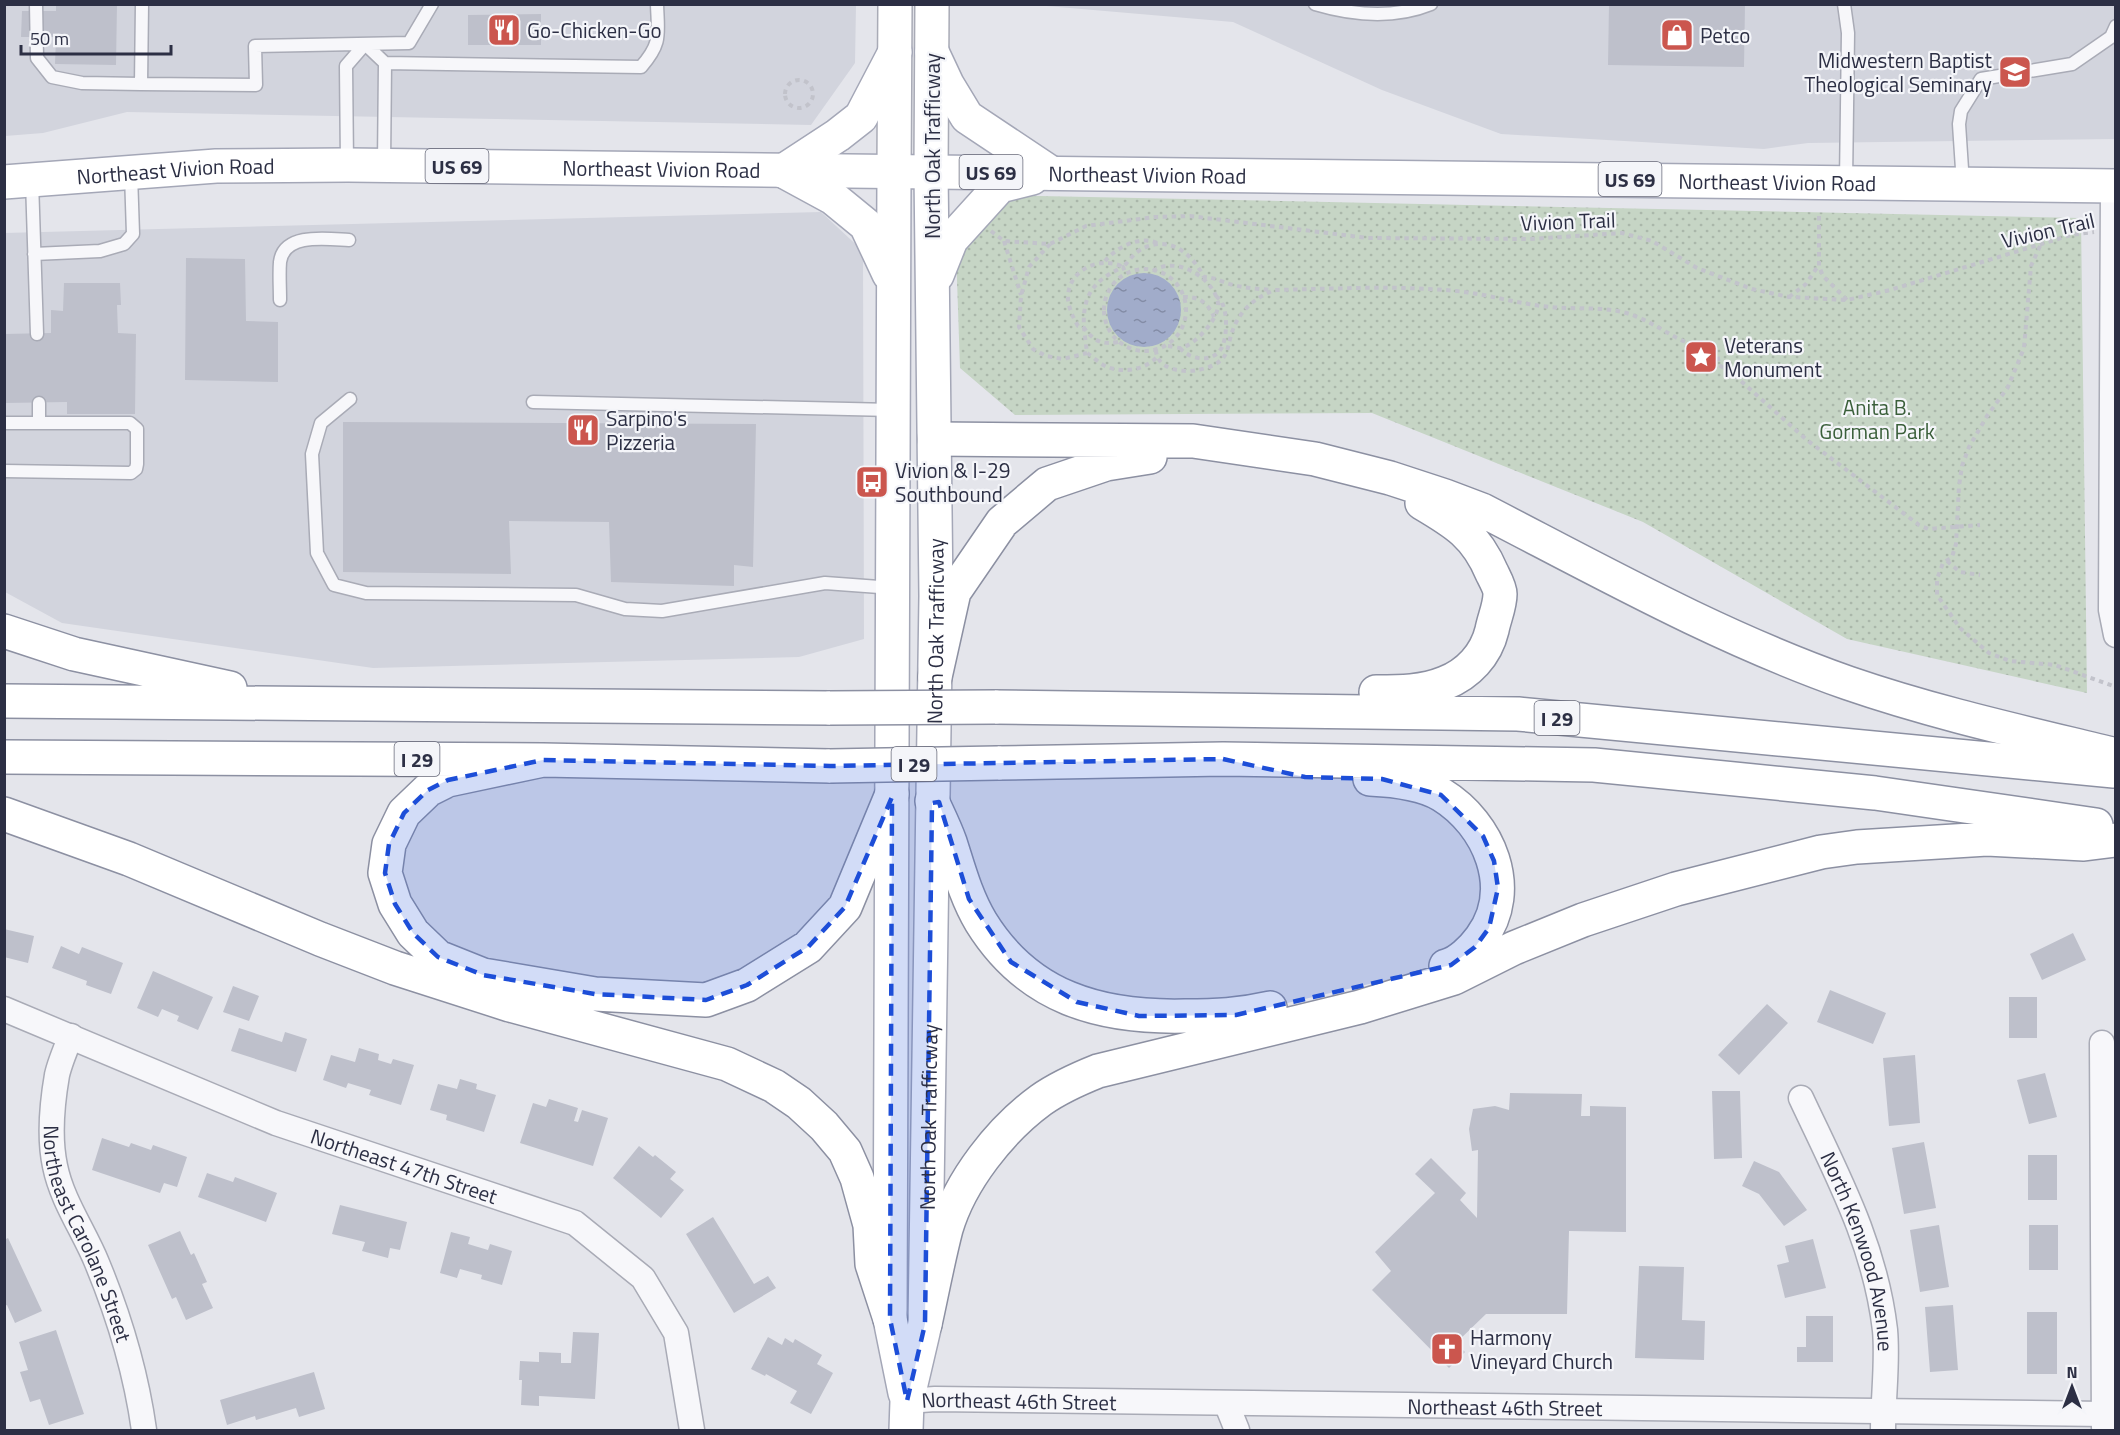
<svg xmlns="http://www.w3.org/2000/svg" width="2120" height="1435" viewBox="0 0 2120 1435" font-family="'Titillium Web',sans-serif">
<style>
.built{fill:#d2d4dd}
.park{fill:url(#park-dots)}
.water{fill:url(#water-ripples)}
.building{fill:#bec0cb}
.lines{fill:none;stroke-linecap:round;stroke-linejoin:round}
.lane-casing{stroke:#a9abb6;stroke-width:15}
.street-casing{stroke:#a9abb6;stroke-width:27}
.secondary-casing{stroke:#a9abb6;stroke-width:36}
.primary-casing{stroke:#a4a7b7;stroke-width:36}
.highway-casing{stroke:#8c90a2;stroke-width:36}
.path{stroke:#c2c3cb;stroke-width:4;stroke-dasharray:4.5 4.5;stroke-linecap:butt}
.lane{stroke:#f7f7fa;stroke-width:12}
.street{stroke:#f7f7fa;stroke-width:24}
.secondary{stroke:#fff;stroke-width:33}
.primary{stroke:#fff;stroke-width:33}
.highway{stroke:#fff;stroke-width:33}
.highway-bridge-casing{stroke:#8c90a2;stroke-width:36;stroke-linecap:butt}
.highway-bridge{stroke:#fff;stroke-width:33}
.marked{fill:#1d4ed8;fill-opacity:0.2;stroke:#1d4ed8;stroke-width:4.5;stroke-dasharray:12 8;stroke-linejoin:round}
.labels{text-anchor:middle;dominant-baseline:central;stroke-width:4.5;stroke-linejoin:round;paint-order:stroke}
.shield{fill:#f4f5f9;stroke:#686a7a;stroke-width:1.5}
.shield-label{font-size:20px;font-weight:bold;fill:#2c2f44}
.poi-label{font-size:21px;fill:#2c2f44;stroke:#f4f5f9;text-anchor:start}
.street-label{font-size:21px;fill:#2c2f44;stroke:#f4f5f9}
.park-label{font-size:21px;fill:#3a5f3a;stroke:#f4f5f9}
</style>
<defs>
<pattern id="park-dots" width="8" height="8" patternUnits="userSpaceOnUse" patternTransform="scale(1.5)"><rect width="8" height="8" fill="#c6d5c5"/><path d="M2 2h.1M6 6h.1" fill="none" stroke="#aab7aa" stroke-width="1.8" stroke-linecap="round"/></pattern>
<pattern id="water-ripples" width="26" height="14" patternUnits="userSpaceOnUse" patternTransform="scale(1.5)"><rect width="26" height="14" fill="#a1acca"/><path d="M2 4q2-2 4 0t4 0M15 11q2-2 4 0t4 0" fill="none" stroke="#838ca6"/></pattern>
</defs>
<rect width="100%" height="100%" fill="#e4e5eb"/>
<path class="built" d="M 5,5 L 856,5 L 855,63 L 811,125 L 127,112 L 43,133 L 5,136 Z
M 1035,5 L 2115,5 L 2115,139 L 1808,143 L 1764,149 L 1501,134 L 1382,90 L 1233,22 Z
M 821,212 L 863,251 L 864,639 L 799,657 L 373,668 L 62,623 L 5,592 L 4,233 Z"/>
<path class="park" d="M 998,195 L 2081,218 L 2087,693 L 1847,639 L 1643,522 L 1372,413 L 1015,415 L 960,368 L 956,250 Z"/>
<path class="water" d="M1107 310a37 37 0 1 1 74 0a37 37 0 1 1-74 0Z"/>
<path class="building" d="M 56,4 L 117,4 L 116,65 L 55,64 L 56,37 L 21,37 L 22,11 L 56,11 Z
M 1609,4 L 1745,4 L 1744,67 L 1608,65 Z
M 541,14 L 541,45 L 468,45 L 468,15 Z
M 186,258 L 245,259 L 246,321 L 278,322 L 278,382 L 185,380 Z
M 64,283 L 120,283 L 121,305 L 117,305 L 118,333 L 136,334 L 135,414 L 67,414 L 67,402 L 4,403 L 4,334 L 51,333 L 51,310 L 63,311 Z
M 343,422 L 756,424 L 753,567 L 734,565 L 734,586 L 611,582 L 609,522 L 509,521 L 511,574 L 343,572 Z
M 4,929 L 34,936 L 28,963 L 4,957 Z
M 2073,933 L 2086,960 L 2042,980 L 2030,954 Z
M 61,946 L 79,954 L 82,947 L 123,963 L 111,994 L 86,985 L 87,981 L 52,968 Z
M 153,971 L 213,997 L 198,1030 L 177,1021 L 179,1016 L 162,1009 L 158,1017 L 137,1008 Z
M 233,986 L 259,996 L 249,1021 L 223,1012 Z
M 1830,990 L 1886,1013 L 1873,1044 L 1817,1022 Z
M 2009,997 L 2037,997 L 2037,1038 L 2009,1038 Z
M 1767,1004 L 1788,1023 L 1739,1075 L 1718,1055 Z
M 239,1028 L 282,1042 L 285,1032 L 307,1039 L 296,1072 L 231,1051 Z
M 359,1048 L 379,1054 L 378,1060 L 391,1064 L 393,1059 L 414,1065 L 401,1105 L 369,1095 L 371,1090 L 348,1083 L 346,1088 L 323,1080 L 331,1055 L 355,1062 Z
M 1915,1055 L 1920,1123 L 1889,1126 L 1883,1058 Z
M 2045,1073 L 2057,1117 L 2029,1124 L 2017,1080 Z
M 460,1079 L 477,1084 L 476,1089 L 496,1095 L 484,1132 L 446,1120 L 447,1115 L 430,1110 L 438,1084 L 457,1089 Z
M 1712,1091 L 1740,1091 L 1742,1158 L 1714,1159 Z
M 1510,1093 L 1582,1094 L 1581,1116 L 1590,1116 L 1590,1106 L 1626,1107 L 1626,1232 L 1569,1231 L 1567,1314 L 1486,1314 L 1456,1343 L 1465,1352 L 1449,1368 L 1372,1290 L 1391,1271 L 1375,1252 L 1435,1193 L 1415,1174 L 1431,1158 L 1466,1193 L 1460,1200 L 1477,1218 L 1478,1150 L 1472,1151 L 1469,1129 L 1473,1109 L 1495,1106 L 1509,1110 Z
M 549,1099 L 578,1108 L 574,1121 L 578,1122 L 582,1110 L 608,1118 L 593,1166 L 520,1143 L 533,1103 L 546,1107 Z
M 102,1138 L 129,1147 L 131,1143 L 151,1150 L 153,1145 L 187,1157 L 177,1187 L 164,1183 L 160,1193 L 92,1170 Z
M 1924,1142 L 1936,1208 L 1904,1214 L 1892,1148 Z
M 639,1146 L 653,1157 L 655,1155 L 676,1172 L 670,1179 L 684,1190 L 661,1218 L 613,1178 Z
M 2028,1155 L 2057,1155 L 2057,1200 L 2028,1200 Z
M 1754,1161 L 1779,1172 L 1807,1210 L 1784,1226 L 1759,1194 L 1742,1186 Z
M 207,1173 L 233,1182 L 235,1177 L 277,1193 L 266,1222 L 198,1197 Z
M 340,1205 L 407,1222 L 400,1250 L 390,1248 L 388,1258 L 362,1251 L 365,1242 L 332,1234 Z
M 713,1217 L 754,1284 L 768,1276 L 776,1288 L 734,1313 L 686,1234 Z
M 1939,1225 L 1949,1287 L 1920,1292 L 1910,1230 Z
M 2029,1225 L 2058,1225 L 2058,1270 L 2029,1270 Z
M 180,1231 L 191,1255 L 194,1253 L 207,1282 L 202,1284 L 213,1308 L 186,1320 L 176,1297 L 172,1299 L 148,1245 Z
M 451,1232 L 470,1237 L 468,1244 L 488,1250 L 490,1244 L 512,1251 L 502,1285 L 481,1279 L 482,1275 L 460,1269 L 457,1278 L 440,1273 Z
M 8,1238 L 42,1311 L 15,1323 L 7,1305 L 4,1306 L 4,1240 Z
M 1813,1239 L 1826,1288 L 1785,1298 L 1777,1265 L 1789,1262 L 1785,1246 Z
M 1639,1266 L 1684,1267 L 1682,1320 L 1705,1321 L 1704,1360 L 1635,1358 Z
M 1953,1305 L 1958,1370 L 1930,1372 L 1925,1307 Z
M 2027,1312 L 2057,1312 L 2057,1374 L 2027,1374 Z
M 1806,1316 L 1833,1316 L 1833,1362 L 1797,1362 L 1797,1347 L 1806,1347 Z
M 56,1330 L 84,1414 L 49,1425 L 40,1399 L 30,1402 L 20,1372 L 28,1370 L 19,1342 Z
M 573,1332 L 599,1333 L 595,1399 L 539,1396 L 539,1406 L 521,1405 L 522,1380 L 519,1380 L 520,1361 L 539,1362 L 539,1352 L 561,1353 L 561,1363 L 571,1363 Z
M 768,1337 L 782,1345 L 785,1338 L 793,1343 L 795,1339 L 822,1355 L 817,1364 L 833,1373 L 811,1414 L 790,1403 L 797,1391 L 766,1374 L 765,1376 L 751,1369 Z
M 314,1372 L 325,1409 L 299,1417 L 296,1408 L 256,1420 L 255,1416 L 227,1425 L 220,1400 Z"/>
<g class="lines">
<defs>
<path id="lane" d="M 36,4 L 37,58 L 52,77 L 82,83 L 141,84
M 142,4 L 141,84 L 256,85 L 255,46 L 409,43 L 432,4
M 1315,4 C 1352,15 1394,19 1431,4
M 1844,4 L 1848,33 L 1846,181
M 385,63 L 641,67 C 662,43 658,35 657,4
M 347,164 L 346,66 L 365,44 L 385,63 L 384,164
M 32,181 L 37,334
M 1963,184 L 1959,124 L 1961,111 L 1981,79 L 2072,64 L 2111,37 L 2116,26
M 34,254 L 100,251 L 124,244 L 133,234 L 131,174
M 280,300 C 280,287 279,274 280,262 C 284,232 328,239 349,240
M 350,399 L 321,423 L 312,454 L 317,553 L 334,585 L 366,593 L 576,595 L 625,609 L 662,611 L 825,583 L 893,588
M 533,402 L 892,410
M 39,403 L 39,423
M 4,423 L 130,423 L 137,429 L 137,464 L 136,469 L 131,473 L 4,471"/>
<g id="street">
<path d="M 2113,186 L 2111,610 L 2116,635"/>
<path id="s1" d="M 4,1009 L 276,1123 L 575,1223 L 643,1278 L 676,1333 L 692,1430"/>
<path id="s2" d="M 71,1036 C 66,1048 60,1062 57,1075 C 52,1104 49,1138 55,1166 C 62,1201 84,1231 97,1263 C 119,1316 136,1373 144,1430"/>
<path d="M 2102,1043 L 2104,1428"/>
<path id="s3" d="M 1801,1098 C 1837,1175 1875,1244 1885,1330 C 1888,1363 1883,1397 1883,1430"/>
<path id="s4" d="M 907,1401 L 935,1399 C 1325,1407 1715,1408 2104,1414"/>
<path d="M 1227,1405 L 1237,1430"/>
</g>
<path id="secondary" d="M 931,171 L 932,4
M 894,172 L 895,4"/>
<g id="primary">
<path d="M 932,52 L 947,84 L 967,117 L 1051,173"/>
<path d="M 783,171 L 838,135 L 861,117 L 895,52"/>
<path d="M 894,172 L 890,1319 L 905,1393"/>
<path d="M 787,173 L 833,198 L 866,225 L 889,274"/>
<path id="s5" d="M 4,182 L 216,166 L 348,165 L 2116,186"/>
<path d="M 937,275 L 951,240 L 1000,186 L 1032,178"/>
<path id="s6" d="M 906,1430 L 907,1401 L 925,1324 L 936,596 L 931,171"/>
</g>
<path id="highway" d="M 935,439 L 1193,441 L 1315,459 L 1390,478 L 1445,496 L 1482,510 C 1602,572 1720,638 1848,683 C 1935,713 2026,733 2116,755
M 4,631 L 74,654 L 230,688
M 935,677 L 954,592 L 1002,522 L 1047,484 L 1106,464 L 1150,457
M 1376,692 C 1400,692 1423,692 1445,683 C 1468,674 1486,655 1492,630 C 1494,619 1500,606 1500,594 C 1500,588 1495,579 1492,573 C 1476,535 1456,523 1422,503
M 4,701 L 830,708
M 995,707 L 1518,714 L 2114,771
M 4,757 L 543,760 L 830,766
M 543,760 L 448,780 L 428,790 L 404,813 L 389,844 L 385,873 L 395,904 L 413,933 L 438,957 L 483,975 L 595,994 L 706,1000 L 747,985 L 808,947 L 845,907 L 892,794
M 998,763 L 1223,759 L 1594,765 L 1875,793 L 2096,825
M 1370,779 C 1392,780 1422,783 1442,795 C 1489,824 1517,889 1481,938 C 1473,949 1459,963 1446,966
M 932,801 C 938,814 945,828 950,842 C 959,870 966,897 981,922 C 1028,998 1100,1018 1185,1016 C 1216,1016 1239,1015 1270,1008
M 4,814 L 129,859 L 320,939 L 395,968 L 510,1005 L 727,1064 L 774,1086 L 799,1103 L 824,1126 L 845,1151 L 857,1178 L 870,1225 L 872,1264 L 890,1319
M 925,1324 C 932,1292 938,1260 946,1229 C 960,1181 1000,1130 1041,1100 C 1058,1088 1078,1079 1098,1071 L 1360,1007 L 1454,978 L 1514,948 L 1583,920 L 1676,889 L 1821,852 L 1857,847 L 1987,839 L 2084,844 L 2116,840"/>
</defs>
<use href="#lane" class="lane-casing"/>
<use href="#street" class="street-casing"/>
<use href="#secondary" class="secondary-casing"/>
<use href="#primary" class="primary-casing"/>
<use href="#highway" class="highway-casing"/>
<path class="path" d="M785 94a14 14 0 1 1 28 0a14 14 0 1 1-28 0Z
M 1819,216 L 1819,266 L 1823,276 L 1847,300
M 991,231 L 1004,241 L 1050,244 L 1086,226 L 1155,217 L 1190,216 L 1368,238 L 1530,239 L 1622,233 L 1652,241 L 1697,268 L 1752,289 L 1789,297 L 1847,300 L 1890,290 L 2071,235 L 2094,232
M 1004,241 L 1021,295
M 1050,244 L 1029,267 L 1021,296 L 1019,327 L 1033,349 L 1046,356 L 1063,359 L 1087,353
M 2040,246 L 2031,266 L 2024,348 L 2008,387 L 1987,416 L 1969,447 L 1962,466 L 1959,486 L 1956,544 L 1952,557 L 1943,563 L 1937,579 L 1937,595 L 1960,628 L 1989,653 L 2010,661 L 2055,665 L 2116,687
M 1105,261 C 1116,248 1139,235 1157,243
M1104 310a41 41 0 1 1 82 0a41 41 0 1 1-82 0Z
M 1153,271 C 1176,255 1214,278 1218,303 C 1220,318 1195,345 1181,348 C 1177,348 1171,346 1167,346
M 1183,297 C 1199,296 1208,303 1214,317
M 1789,297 L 1806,284 L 1818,266
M 1118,342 C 1102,345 1094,341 1084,328 C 1082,295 1094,280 1123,267 L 1126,274
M 1180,348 C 1189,359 1211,364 1221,349 C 1227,339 1228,314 1222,303 C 1221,300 1218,298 1216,296
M 1156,350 C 1157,377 1205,375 1221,360 C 1227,355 1228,347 1230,339 C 1236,315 1250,300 1274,290 C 1334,289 1395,285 1456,291 C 1488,294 1518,304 1550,307 C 1578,310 1608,305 1635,316 C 1654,323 1670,336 1688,343 C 1693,345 1696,342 1701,342 C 1714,342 1718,354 1719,365 L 1732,373 L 1807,440 L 1919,525 L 1928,529 L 1980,525
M 1156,358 C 1144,370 1123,373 1107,367 C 1100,364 1093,357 1087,353 L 1084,328 L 1078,326 C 1073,317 1069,309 1068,299 C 1067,270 1100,255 1123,267 C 1129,261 1133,254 1140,250 C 1168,234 1191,252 1204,277 C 1214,277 1222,282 1233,285 C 1246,288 1259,289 1272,290
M 1947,561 L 1960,572 L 1980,575"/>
<use href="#lane" class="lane"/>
<use href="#street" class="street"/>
<use href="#secondary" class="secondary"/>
<use href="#primary" class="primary"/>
<use href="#highway" class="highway"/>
<defs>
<path id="highway-bridge" d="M 830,708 L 995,707
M 830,766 L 998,763"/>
</defs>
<use href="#highway-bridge" class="highway-bridge-casing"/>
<use href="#highway-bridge" class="highway-bridge"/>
</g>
<path class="marked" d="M 1223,759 L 1305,777 L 1382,779 L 1441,795 L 1483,836 L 1494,861 L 1498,888 L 1489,928 L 1475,947 L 1451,965 L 1236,1015 L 1139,1016 L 1077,1002 L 1011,962 L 969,899 L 939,802 L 932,803 L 925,1324 L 907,1401 L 890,1319 L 892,797 L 845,907 L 808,947 L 747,985 L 706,1000 L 595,994 L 483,975 L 438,957 L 413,933 L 395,904 L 385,873 L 389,844 L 404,813 L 428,790 L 448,780 L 543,760 L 830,766 Z"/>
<defs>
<symbol id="restaurant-square" viewBox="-11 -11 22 22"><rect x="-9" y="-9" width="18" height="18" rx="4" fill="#cb564e" stroke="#f4f5f9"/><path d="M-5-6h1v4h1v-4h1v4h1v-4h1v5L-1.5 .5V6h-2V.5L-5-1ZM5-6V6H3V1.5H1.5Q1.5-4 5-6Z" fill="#fff"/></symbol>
<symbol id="shop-square" viewBox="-11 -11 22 22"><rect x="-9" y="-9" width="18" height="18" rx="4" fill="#cb564e" stroke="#f4f5f9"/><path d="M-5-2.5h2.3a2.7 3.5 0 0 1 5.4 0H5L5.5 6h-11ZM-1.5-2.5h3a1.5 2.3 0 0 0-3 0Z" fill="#fff"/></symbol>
<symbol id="university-square" viewBox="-11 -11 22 22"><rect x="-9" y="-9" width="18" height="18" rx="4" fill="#cb564e" stroke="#f4f5f9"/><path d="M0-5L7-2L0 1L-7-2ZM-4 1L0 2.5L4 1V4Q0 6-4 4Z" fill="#fff"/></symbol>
<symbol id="sight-square" viewBox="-11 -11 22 22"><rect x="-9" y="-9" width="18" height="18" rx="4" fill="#cb564e" stroke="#f4f5f9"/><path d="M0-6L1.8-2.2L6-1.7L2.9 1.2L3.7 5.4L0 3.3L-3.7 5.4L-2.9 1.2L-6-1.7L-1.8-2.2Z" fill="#fff"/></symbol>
<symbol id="bus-square" viewBox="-11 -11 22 22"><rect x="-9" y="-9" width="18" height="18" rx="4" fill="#cb564e" stroke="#f4f5f9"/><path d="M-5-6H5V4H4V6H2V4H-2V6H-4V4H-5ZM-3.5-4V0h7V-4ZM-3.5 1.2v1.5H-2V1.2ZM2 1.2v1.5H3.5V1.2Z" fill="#fff"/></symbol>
<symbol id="church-square" viewBox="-11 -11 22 22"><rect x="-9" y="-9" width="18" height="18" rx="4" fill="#cb564e" stroke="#f4f5f9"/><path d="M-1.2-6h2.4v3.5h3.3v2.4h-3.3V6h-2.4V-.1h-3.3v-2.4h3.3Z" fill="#fff"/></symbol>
</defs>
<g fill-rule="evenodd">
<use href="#restaurant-square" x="485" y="11" width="38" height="38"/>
<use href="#shop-square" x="1658" y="16" width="38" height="38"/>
<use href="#university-square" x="1996" y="53" width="38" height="38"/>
<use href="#sight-square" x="1682" y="338" width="38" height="38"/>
<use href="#restaurant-square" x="564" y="411" width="38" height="38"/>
<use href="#bus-square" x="853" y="463" width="38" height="38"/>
<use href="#church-square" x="1428" y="1330" width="38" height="38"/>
</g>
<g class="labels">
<g class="shield">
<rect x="425.5" y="149" width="63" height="34" rx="4.5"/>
<rect x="959.5" y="155" width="63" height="34" rx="4.5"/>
<rect x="1598.5" y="162" width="63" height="34" rx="4.5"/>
<rect x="1534.5" y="701" width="45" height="34" rx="4.5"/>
<rect x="394.5" y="742" width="45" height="34" rx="4.5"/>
<rect x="891.5" y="747" width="45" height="34" rx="4.5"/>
</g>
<g class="shield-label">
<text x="457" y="166">US 69</text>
<text x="991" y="172">US 69</text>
<text x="1630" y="179">US 69</text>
<text x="1557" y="718">I 29</text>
<text x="417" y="759">I 29</text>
<text x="914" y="764">I 29</text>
</g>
<g class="poi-label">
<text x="527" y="30">Go-Chicken-Go</text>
<text x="1700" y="35">Petco</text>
<text x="1992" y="60" text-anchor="end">Midwestern Baptist<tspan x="1992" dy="24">Theological Seminary</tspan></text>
<text x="1724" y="345">Veterans<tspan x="1724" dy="24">Monument</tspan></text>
<text x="606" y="418">Sarpino's<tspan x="606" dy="24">Pizzeria</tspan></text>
<text x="895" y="470">Vivion &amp; I-29<tspan x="895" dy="24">Southbound</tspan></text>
<text x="1470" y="1337">Harmony<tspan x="1470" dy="24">Vineyard Church</tspan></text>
</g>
<g class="street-label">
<text transform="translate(932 146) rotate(-90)">North Oak Trafficway</text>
<text stroke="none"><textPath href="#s5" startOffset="658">Northeast Vivion Road</textPath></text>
<text stroke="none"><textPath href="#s5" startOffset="172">Northeast Vivion Road</textPath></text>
<text stroke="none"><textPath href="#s5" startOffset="1144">Northeast Vivion Road</textPath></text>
<text stroke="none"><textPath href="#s5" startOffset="1774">Northeast Vivion Road</textPath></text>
<text transform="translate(1568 221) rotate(-2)">Vivion Trail</text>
<text transform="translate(2048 230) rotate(-13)">Vivion Trail</text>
<text stroke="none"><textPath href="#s6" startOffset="801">North Oak Trafficway</textPath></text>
<text stroke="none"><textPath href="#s6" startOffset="315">North Oak Trafficway</textPath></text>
<text stroke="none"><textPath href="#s1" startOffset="430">Northeast 47th Street</textPath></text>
<text stroke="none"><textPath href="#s2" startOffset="207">Northeast Carolane Street</textPath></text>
<text stroke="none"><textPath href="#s3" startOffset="165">North Kenwood Avenue</textPath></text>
<text stroke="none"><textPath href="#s4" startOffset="112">Northeast 46th Street</textPath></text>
<text stroke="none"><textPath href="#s4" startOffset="598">Northeast 46th Street</textPath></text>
</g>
<g class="park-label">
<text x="1877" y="407">Anita B.<tspan x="1877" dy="24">Gorman Park</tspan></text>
</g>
</g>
<rect width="2120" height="1435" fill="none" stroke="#2c2f44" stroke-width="12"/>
<g transform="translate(2072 1387)" stroke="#f4f5f9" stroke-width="4.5" paint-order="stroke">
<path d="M0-4.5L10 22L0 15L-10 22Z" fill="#2c2f44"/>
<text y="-9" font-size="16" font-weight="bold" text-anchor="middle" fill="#2c2f44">N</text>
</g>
<path d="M21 45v9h150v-9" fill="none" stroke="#2c2f44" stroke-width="3"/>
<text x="30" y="45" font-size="18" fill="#2c2f44" stroke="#f4f5f9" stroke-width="4.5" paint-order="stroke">50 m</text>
</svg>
